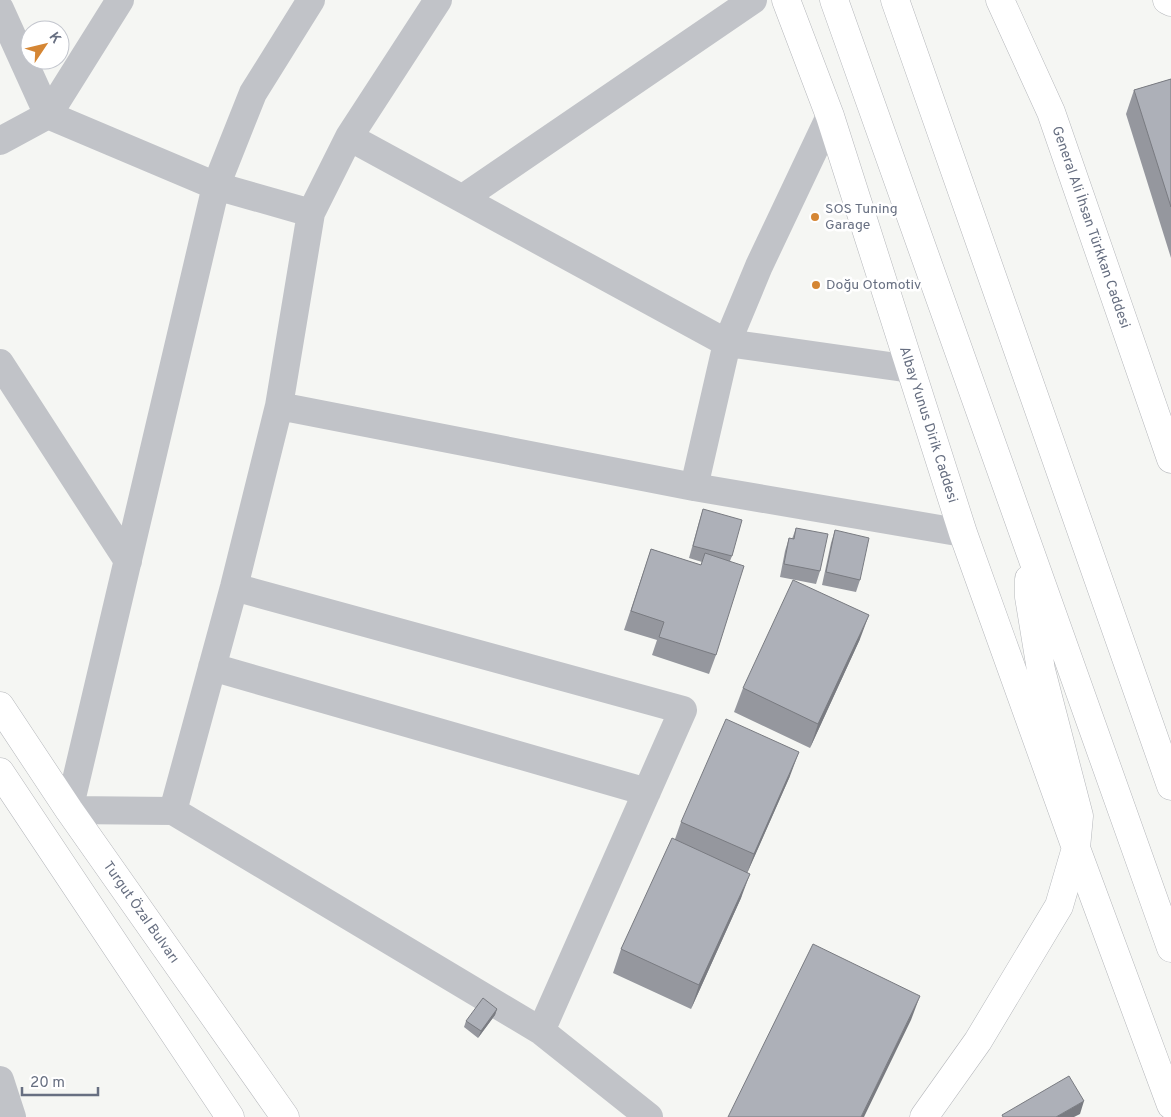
<svg xmlns="http://www.w3.org/2000/svg" width="1171" height="1117" viewBox="0 0 1171 1117" font-family="Overpass,sans-serif">
<style>
.lines{fill:none;stroke-linecap:round;stroke-linejoin:round}
.major-casing{stroke:#b5b7bb;stroke-width:29}
.highway-casing{stroke:#b4b6ba;stroke-width:29}
.minor{stroke:#c1c3c8;stroke-width:28}
.major{stroke:#fff;stroke-width:28}
.highway{stroke:#fff;stroke-width:28}
.wall{fill:#95979e}
.shaded-wall{fill:#797b81}
.building{fill:#adb0b8;stroke:#797b81}
.poi-dot{fill:#d58634;stroke:#fff;stroke-width:2}
.labels{text-anchor:middle;dominant-baseline:central;stroke-width:5;stroke-linejoin:round;paint-order:stroke}
.poi-label{font-size:14px;fill:#676f81;stroke:#fff;text-anchor:start}
.street-label{font-size:14px;fill:#676f81;stroke:#fff}
</style>
<rect width="100%" height="100%" fill="#f5f6f3"/>
<g class="lines">
<defs>
<g id="major">
<path id="s1" d="M 786,0 L 830,116 L 963,533 L 1076,848 L 1059,906 L 978,1041 L 924,1117"/>
<path id="s2" d="M 1000,0 L 1051,112 L 1171,459"/>
<path d="M 1167,0 L 1171,2"/>
<path id="s3" d="M 0,706 L 69,810 L 285,1117"/>
<path d="M 0,772 L 230,1117"/>
</g>
<path id="highway" d="M 834,0 L 1171,948
M 895,0 L 1171,786
M 1029,579 L 1029,597 L 1041,670 L 1079,816 L 1076,848 L 1171,1105"/>
</defs>
<use href="#major" class="major-casing"/>
<use href="#highway" class="highway-casing"/>
<path class="minor" d="M 311,0 L 253,93 L 216,186 L 69,810 L 173,811 L 541,1031 L 649,1117
M 0,9 L 48,115 L 216,186 L 311,213
M 349,137 L 727,343 L 911,369
M 0,141 L 48,115 L 120,0
M 463,198 L 753,0
M 0,363 L 128,561
M 279,406 L 694,487 L 963,533
M 694,487 L 727,343 L 759,266 L 830,116
M 234,587 L 683,710 L 541,1031
M 212,667 L 647,792
M 173,811 L 234,587 L 279,406 L 311,213 L 349,137 L 438,0
M 0,1080 L 12,1117"/>
<use href="#major" class="major"/>
<use href="#highway" class="highway"/>
</g>
<path class="wall" d="M 1171,79 L 1171,258 L 1126,114 L 1134,90 Z
M 703,509 L 732,556 L 730,561 L 716,655 L 709,674 L 652,655 L 657,640 L 624,630 L 651,549 L 701,565 L 702,562 L 689,558 L 699,522 Z
M 796,528 L 820,571 L 816,584 L 780,577 L 785,551 L 789,538 L 792,539 Z
M 835,530 L 860,580 L 856,592 L 822,585 L 831,543 Z
M 860,639 L 810,748 L 734,712 L 743,688 Z
M 790,776 L 747,873 L 741,898 L 691,1009 L 613,973 L 621,949 L 675,839 L 681,822 Z
M 497,1009 L 495,1015 L 478,1038 L 464,1027 L 466,1021 Z"/>
<path class="shaded-wall" d="M 869,615 L 860,639 L 810,748 L 818,724 Z
M 799,752 L 790,776 L 745,878 L 754,854 Z
M 750,874 L 741,898 L 691,1009 L 699,985 Z
M 920,996 L 911,1020 L 864,1117 L 861,1117 Z
M 497,1009 L 495,1015 L 478,1038 L 481,1031 Z
M 1084,1101 L 1080,1114 L 1074,1117 L 1056,1117 Z"/>
<path class="building" d="M 1171,79 L 1171,207 L 1134,90 Z
M 703,509 L 742,520 L 732,556 L 693,546 Z
M 796,528 L 828,534 L 820,571 L 784,564 L 789,538 L 794,539 Z
M 835,530 L 869,538 L 860,580 L 826,572 Z
M 651,549 L 701,565 L 705,553 L 744,566 L 716,655 L 659,637 L 664,622 L 631,611 Z
M 793,580 L 869,615 L 818,724 L 743,688 Z
M 726,719 L 799,752 L 754,854 L 681,822 Z
M 672,838 L 750,874 L 699,985 L 621,949 Z
M 813,944 L 920,996 L 861,1117 L 728,1117 Z
M 483,998 L 497,1009 L 481,1031 L 466,1021 Z
M 1069,1076 L 1084,1101 L 1056,1117 L 1003,1117 L 1002,1115 Z"/>
<g class="poi-dot">
<circle cx="815" cy="217" r="5"/>
<circle cx="816" cy="285" r="5"/>
</g>
<g class="labels">
<g class="poi-label">
<text x="825" y="209">SOS Tuning<tspan x="825" dy="16">Garage</tspan></text>
<text x="826" y="285">Doğu Otomotiv</text>
</g>
<g class="street-label">
<text stroke="none"><textPath href="#s2" startOffset="245">General Ali İhsan Türkkan Caddesi</textPath></text>
<text stroke="none"><textPath href="#s1" startOffset="448">Albay Yunus Dirik Caddesi</textPath></text>
<text stroke="none"><textPath href="#s3" startOffset="250">Turgut Özal Bulvarı</textPath></text>
</g>
</g>
<g transform="translate(45 45) rotate(55)"><circle r="24" fill="#ffffff" stroke="#c2c5cd"/>
<path d="M0-4L9 19L0 12L-9 19Z" fill="#d58634"/>
<text y="-8" font-size="14" font-weight="bold" text-anchor="middle" fill="#676f81">K</text>
</g>
<path d="M22 1087v8h76v-8" fill="none" stroke="#676f81" stroke-width="2.5"/>
<text x="30" y="1087" font-size="15" fill="#676f81" stroke="#ffffff" stroke-width="4" paint-order="stroke">20 m</text>
</svg>
